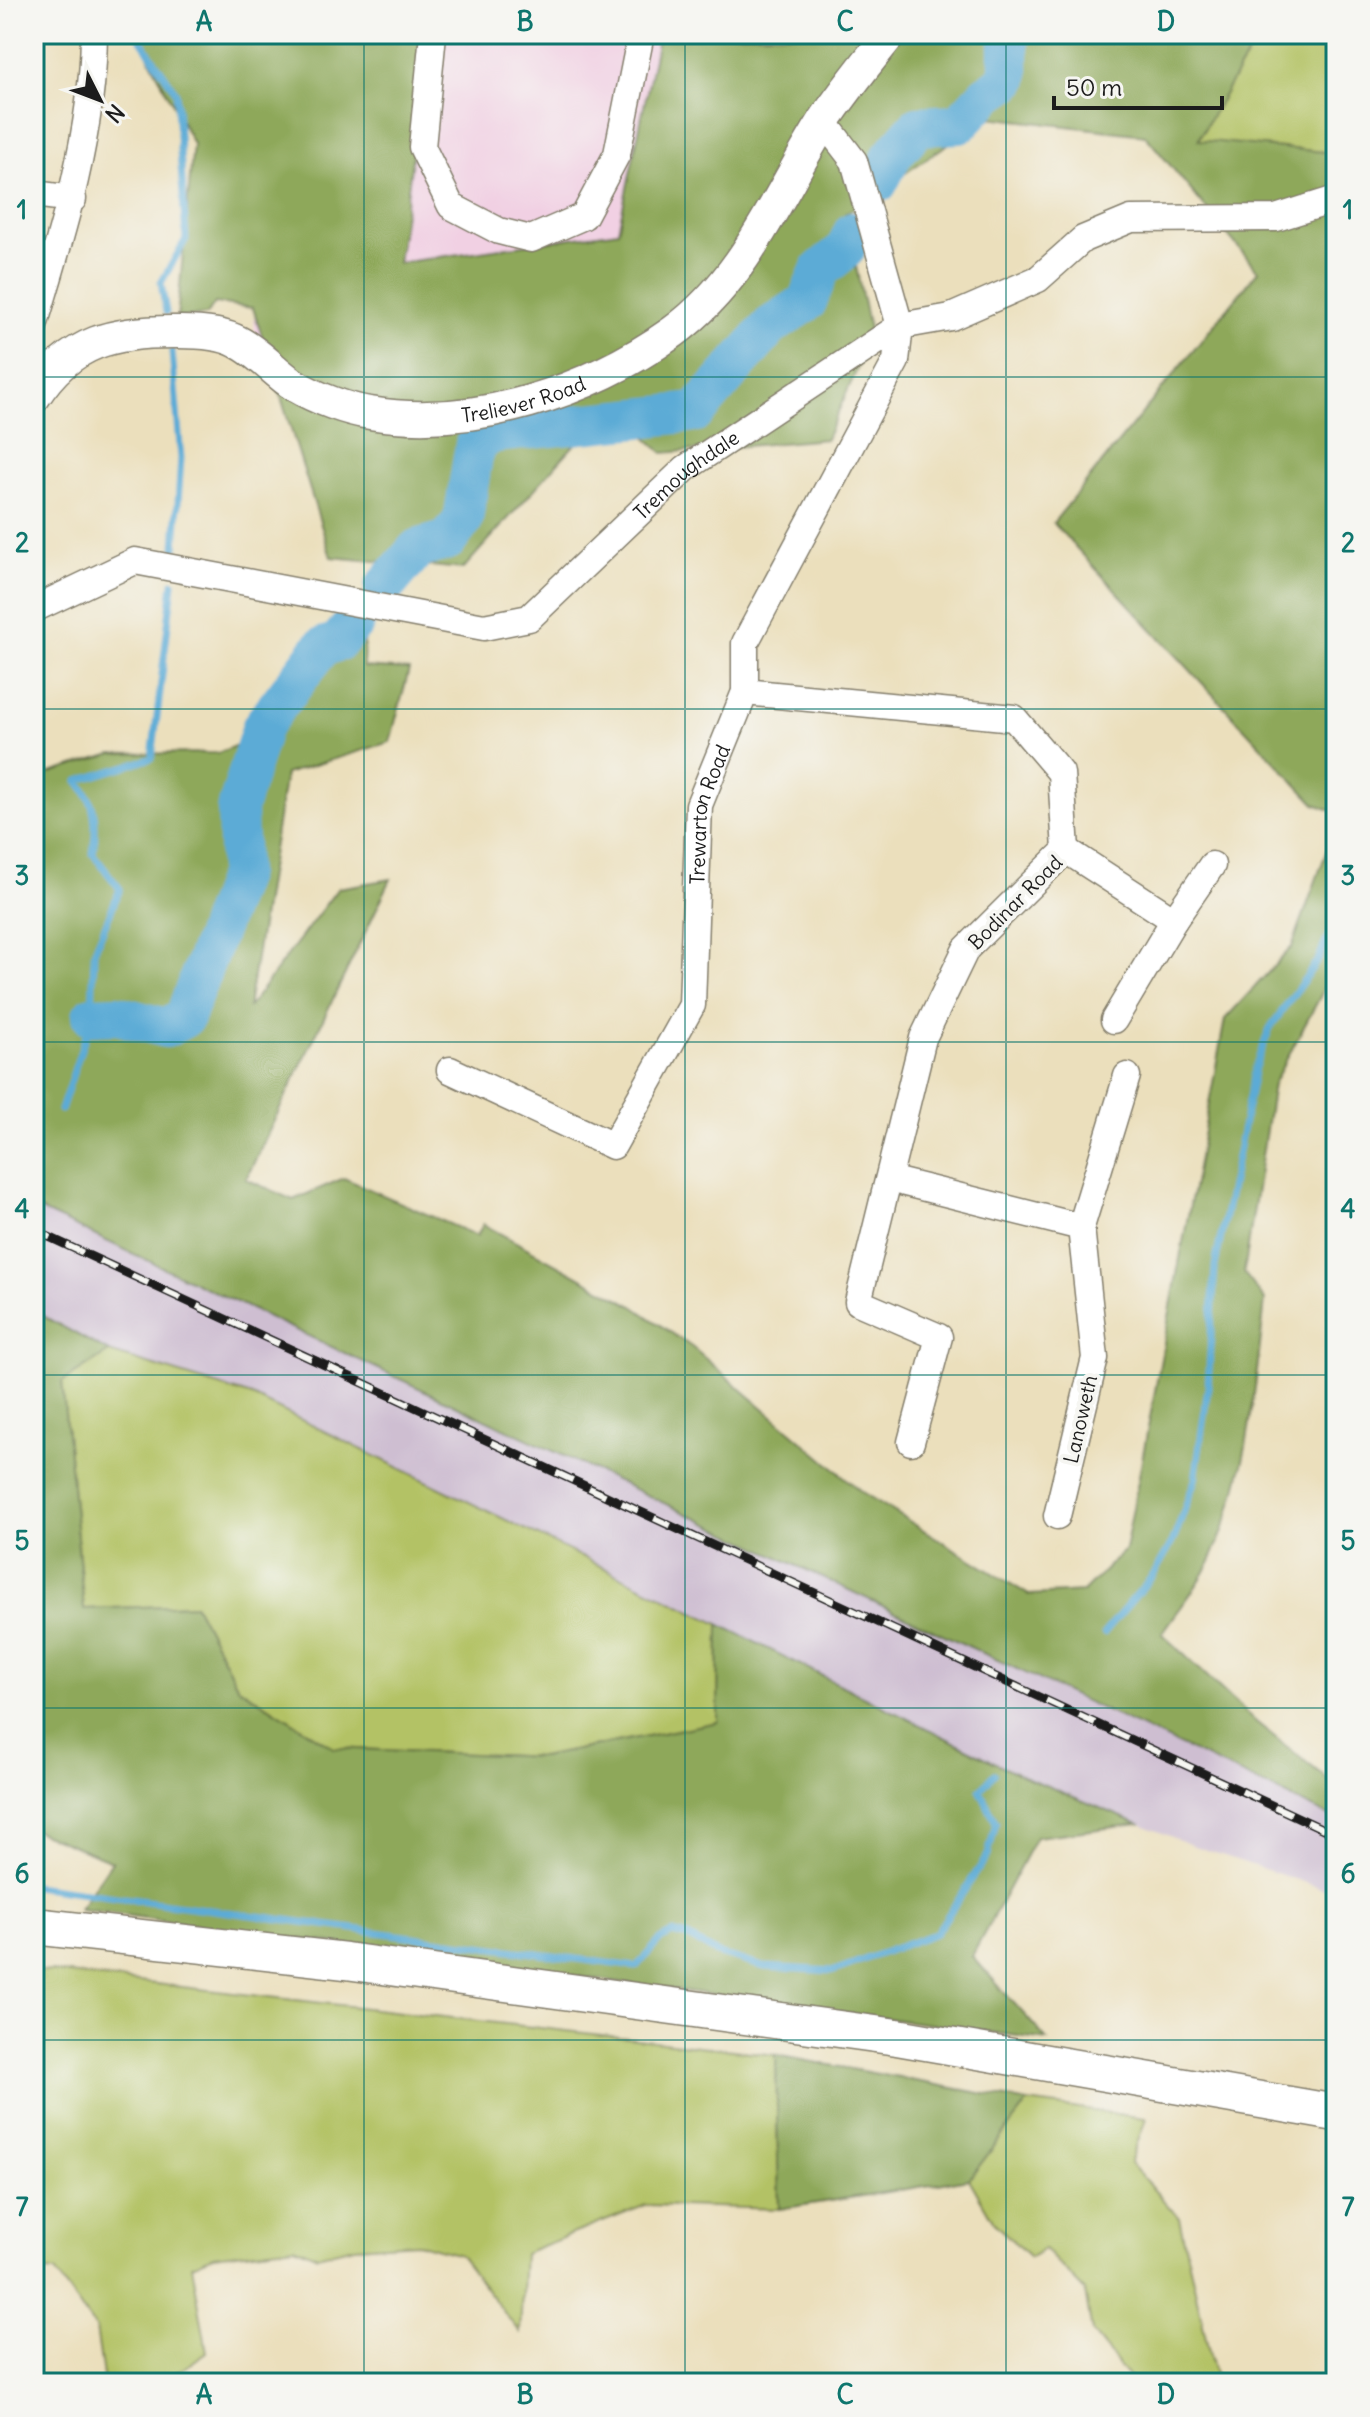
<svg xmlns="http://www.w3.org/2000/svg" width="1370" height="2417" viewBox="0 0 1370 2417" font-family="Delius,sans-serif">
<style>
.built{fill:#f1d0e3}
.industrial{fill:#cebed1}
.green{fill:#b3c265;stroke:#686f40;stroke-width:2}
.forest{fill:#8ea85a;stroke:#55623b;stroke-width:2}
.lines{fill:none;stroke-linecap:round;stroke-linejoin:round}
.stream{stroke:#5cabd6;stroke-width:7}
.river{stroke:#5cabd6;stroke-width:40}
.minor-casing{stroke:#847e6c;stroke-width:29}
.tertiary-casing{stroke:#847e6c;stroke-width:35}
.secondary-casing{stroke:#847e6c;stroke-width:39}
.minor{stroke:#fff;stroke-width:26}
.tertiary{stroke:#fff;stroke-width:32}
.secondary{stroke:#fff;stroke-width:36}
.rail-casing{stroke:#1c1c1c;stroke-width:9}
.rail{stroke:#f6f6f2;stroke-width:6;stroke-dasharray:18;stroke-linecap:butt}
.grid{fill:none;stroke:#0f766e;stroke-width:2;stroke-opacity:0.55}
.labels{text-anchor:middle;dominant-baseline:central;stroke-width:8;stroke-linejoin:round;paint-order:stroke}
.street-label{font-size:20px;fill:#1c1c1c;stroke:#f6f6f2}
.neatline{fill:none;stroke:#0f766e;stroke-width:3}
.grid-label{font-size:26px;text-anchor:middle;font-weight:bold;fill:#0f766e}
</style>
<rect width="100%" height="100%" fill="#f6f6f2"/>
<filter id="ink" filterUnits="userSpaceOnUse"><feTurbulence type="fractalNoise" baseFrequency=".0125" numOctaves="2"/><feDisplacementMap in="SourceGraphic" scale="16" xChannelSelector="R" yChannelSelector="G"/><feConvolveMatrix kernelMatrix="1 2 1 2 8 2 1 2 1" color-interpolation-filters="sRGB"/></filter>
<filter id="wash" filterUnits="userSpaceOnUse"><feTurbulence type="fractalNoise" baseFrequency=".006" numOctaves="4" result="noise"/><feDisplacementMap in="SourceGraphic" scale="32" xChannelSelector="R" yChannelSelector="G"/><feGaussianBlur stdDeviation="1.8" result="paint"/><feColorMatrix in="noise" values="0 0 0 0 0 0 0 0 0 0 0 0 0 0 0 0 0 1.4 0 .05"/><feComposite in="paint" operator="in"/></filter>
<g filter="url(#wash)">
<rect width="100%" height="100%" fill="#ebdfbc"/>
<path class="built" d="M 245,34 L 847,34 L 685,275 L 255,345 Z"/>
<path class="industrial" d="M 34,1066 L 246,1179 L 292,1200 L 344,1178 L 477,1236 L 483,1224 L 633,1306 L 693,1348 L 862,1492 L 1029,1595 L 1082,1593 L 1336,1786 L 1336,1893 L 1194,1846 L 1016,1773 L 252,1396 L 109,1352 L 34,1311 Z"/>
<path class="green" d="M 1259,34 L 1336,34 L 1336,153 L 1197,141 Z
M 109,1352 L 252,1396 L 719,1624 L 718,1722 L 541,1757 L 334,1748 L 238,1687 L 195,1605 L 84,1609 L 62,1382 Z
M 34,1970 L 776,2055 L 779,2209 L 646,2205 L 524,2253 L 520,2333 L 460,2255 L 417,2243 L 354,2247 L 317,2256 L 295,2246 L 213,2256 L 192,2265 L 207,2352 L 162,2383 L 104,2383 L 96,2329 L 55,2272 L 34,2270 Z
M 1028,2102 L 1146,2118 L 1130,2163 L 1179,2218 L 1216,2383 L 1133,2383 L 1092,2332 L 1085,2291 L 1044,2249 L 1030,2257 L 995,2224 L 969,2179 Z"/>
<path class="forest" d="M 143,34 L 429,34 L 398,263 L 618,231 L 659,34 L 1259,34 L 1198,140 L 1336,153 L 1336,812 L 1315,804 L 1053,523 L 1258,271 L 1145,135 L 988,117 L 845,214 L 871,338 L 826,439 L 663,453 L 610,405 L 463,569 L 331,557 L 253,308 L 215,303 L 207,315 L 177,318 L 193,144 L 144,47 Z
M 341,622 L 365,622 L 363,667 L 409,670 L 390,742 L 285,774 L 248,1008 L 338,888 L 391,879 L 246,1179 L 293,1200 L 344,1178 L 477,1236 L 483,1224 L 633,1306 L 693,1348 L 862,1492 L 1029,1595 L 1083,1592 L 1125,1550 L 1225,1019 L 1292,947 L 1336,825 L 1336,958 L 1320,997 L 1273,1084 L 1244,1273 L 1265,1300 C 1255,1390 1248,1486 1207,1568 C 1195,1591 1176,1612 1162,1634 L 1256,1722 L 1336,1786 L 1336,1819 L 34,1207 L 34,778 L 112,754 L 218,753 L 244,742 Z
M 34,1311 L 109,1352 L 62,1382 L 84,1609 L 195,1605 L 238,1687 L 334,1748 L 541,1757 L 718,1722 L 719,1624 L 1016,1773 L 1139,1824 L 1036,1837 L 972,1956 L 1047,2040 L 79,1909 L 112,1861 L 34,1830 Z
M 776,2055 L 1028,2102 L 969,2179 L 779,2209 Z"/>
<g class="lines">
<path class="stream" d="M 144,34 L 141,40 L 176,92 L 186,239 L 161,283 L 166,312
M 172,352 L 181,458 L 175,548
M 61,1110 L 92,1016 L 94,952 L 120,889 L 93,854 C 97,825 97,803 78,781 L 152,758 L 173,583
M 1104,1633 L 1154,1574 L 1174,1539 L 1195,1480 L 1208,1387 L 1215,1266 L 1255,1067 L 1270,1028 L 1318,960 L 1336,919
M 34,1886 L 636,1967 L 661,1939 L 672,1933 L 688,1937 L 716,1953 L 764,1967 L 834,1971 L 936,1933 L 988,1855 L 996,1823 L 980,1790 L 994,1774"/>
<path class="river" d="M 878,183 L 892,156 L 918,126 L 959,124 L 987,94 L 1009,79 L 1009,34
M 384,588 L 417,549 L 448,540 L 463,520 L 475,444 L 494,433 L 696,412 L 771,326 L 807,302 L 820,270 L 845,250 L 853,232
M 92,1016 L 117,1015 L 166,1028 L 184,1018 L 239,873 L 237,809 L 262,726 L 322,647 L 338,642 L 355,622"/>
</g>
</g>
<g filter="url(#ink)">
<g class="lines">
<defs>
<g id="minor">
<path d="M 433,34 L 422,147 L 451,206 L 499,231 L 531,239 L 584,216 L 617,154 L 641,34"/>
<path d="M 34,194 L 73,199"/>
<path d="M 34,326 C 63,231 93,134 94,34"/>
<path id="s1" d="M 34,609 L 135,561 L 484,627 L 529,618 L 686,468 L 900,326 L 951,317 L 1038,279 L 1083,239 L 1131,219 L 1276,218 L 1336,199"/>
<path d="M 745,692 L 1014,718 L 1061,773 L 1066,850 L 966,949 L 923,1038 L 858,1302 L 939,1337 L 911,1442"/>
<path d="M 1066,850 L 1174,920 L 1114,1020"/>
<path d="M 1174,920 L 1212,865"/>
<path id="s2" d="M 450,1070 L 613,1146 L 692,1005 L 699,805 L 745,692 L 745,643 L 896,361 L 900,326 L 854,161 L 824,122"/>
<path d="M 889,1179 L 1081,1227 L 1095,1358 L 1057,1516"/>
<path d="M 1081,1227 L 1127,1076"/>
</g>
<g id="tertiary">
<path id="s3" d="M 34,397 C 70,340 115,331 179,332 C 198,332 222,333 238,342 C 260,353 276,374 296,386 C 316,398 348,410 370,413 C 473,430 589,392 673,332 C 746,279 778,194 824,121 C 844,91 867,63 890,34"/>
</g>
<path id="secondary" d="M 34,1926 L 346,1961 L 897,2037 L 1336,2113"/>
</defs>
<use href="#minor" class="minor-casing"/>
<use href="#tertiary" class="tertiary-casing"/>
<use href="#secondary" class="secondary-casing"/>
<use href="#minor" class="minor"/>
<use href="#tertiary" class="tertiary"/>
<use href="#secondary" class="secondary"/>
<defs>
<path id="rail" d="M 34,1230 L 1336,1835"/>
</defs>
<use href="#rail" class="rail-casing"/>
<use href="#rail" class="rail"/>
</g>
</g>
<path class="grid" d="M 364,34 L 364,2383M 685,34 L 685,2383M 1006,34 L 1006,2383M 34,377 L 1336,377M 34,709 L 1336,709M 34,1042 L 1336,1042M 34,1375 L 1336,1375M 34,1708 L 1336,1708M 34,2040 L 1336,2040"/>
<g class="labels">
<g class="street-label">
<text stroke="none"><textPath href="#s3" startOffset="536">Treliever Road</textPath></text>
<text stroke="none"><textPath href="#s1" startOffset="726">Tremoughdale</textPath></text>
<text stroke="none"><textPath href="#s2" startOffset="534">Trewarton Road</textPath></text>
<text transform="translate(1015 902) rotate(-45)">Bodinar Road</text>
<text transform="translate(1080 1419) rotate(-77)">Lanoweth</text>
</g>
</g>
<rect width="1370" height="2417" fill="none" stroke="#f6f6f2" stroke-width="88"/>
<g transform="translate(100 100) rotate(132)" stroke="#f6f6f2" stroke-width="6" paint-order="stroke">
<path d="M0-6L14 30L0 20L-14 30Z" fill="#1c1c1c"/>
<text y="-12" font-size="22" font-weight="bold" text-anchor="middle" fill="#1c1c1c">N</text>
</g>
<path d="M1054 96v12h168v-12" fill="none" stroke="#1c1c1c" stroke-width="4"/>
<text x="1066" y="96" font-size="24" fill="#1c1c1c" stroke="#f6f6f2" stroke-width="6" paint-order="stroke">50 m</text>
<rect x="44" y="44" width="1282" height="2329" class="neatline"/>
<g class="grid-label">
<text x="204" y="31">A</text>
<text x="525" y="31">B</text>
<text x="845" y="31">C</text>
<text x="1166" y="31">D</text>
<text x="22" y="219">1</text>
<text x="1348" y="219">1</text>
<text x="22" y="552">2</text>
<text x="1348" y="552">2</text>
<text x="22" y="885">3</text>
<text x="1348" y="885">3</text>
<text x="22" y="1218">4</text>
<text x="1348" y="1218">4</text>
<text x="22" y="1550">5</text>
<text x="1348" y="1550">5</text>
<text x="22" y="1883">6</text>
<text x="1348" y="1883">6</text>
<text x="22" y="2216">7</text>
<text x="1348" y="2216">7</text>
<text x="204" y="2404">A</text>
<text x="525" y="2404">B</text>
<text x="845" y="2404">C</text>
<text x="1166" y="2404">D</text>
</g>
</svg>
